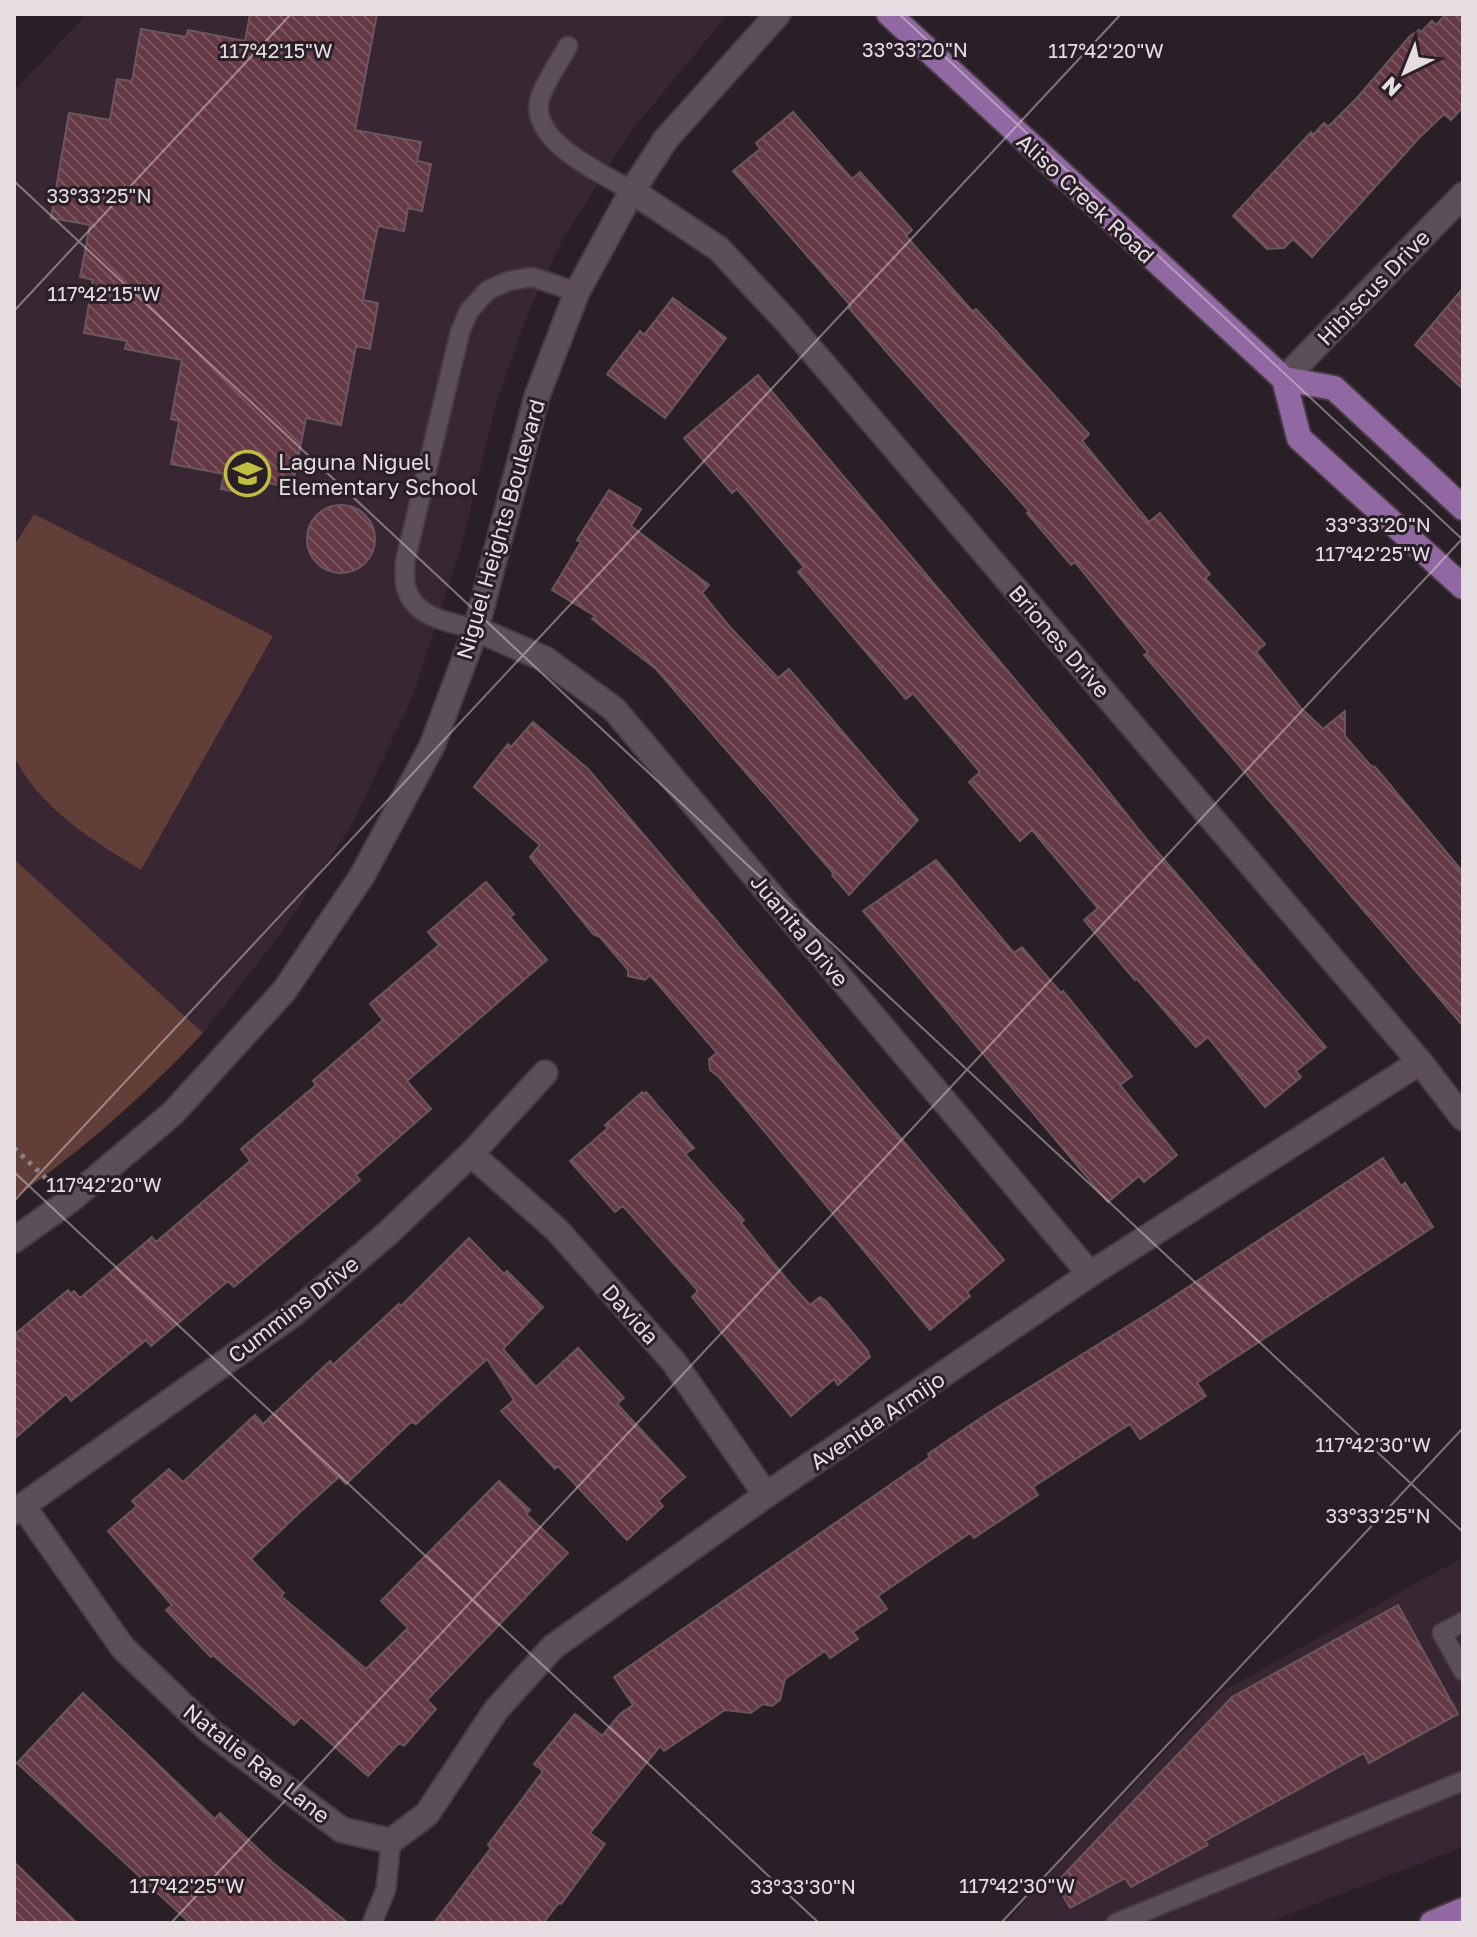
<svg xmlns="http://www.w3.org/2000/svg" width="1477" height="1937" viewBox="0 0 1477 1937" font-family="'Golos Text',sans-serif">
<style>
.built{fill:#382633}
.park{fill:#623e38}
.building{fill:url(#building-back-hatch);stroke:#69575b;stroke-width:2}
.lines{fill:none;stroke-linecap:round;stroke-linejoin:round}
.lane-casing{stroke:#463b43;stroke-width:22}
.street-casing{stroke:#463b43;stroke-width:28}
.primary-casing{stroke:#463b43;stroke-width:28}
.path{stroke:#8b8087;stroke-width:5;stroke-dasharray:4 6;stroke-linecap:butt}
.lane{stroke:#5d4f58;stroke-width:18}
.street{stroke:#5d4f58;stroke-width:24}
.primary{stroke:#9168a2;stroke-width:24}
.ticks{fill:none;stroke:#e6dde3;stroke-width:2;stroke-opacity:0.45}
.labels{text-anchor:middle;dominant-baseline:central;stroke-width:6;stroke-linejoin:round;paint-order:stroke}
.street-label{font-size:22px;fill:#e6dde3;stroke:#2b1f27}
.poi-label{font-size:22px;fill:#e6dde3;stroke:#2b1f27;text-anchor:start}
.ticks-label{font-size:20px;text-anchor:middle;fill:#e6dde3;stroke:#2b1f27;stroke-width:6;stroke-linejoin:round;paint-order:stroke}
</style>
<defs>
<pattern id="building-back-hatch" width="6" height="6" patternUnits="userSpaceOnUse" patternTransform="scale(2)"><rect width="6" height="6" fill="#653944"/><path d="M-1 5l2 2M0 0l6 6M5-1l2 2" fill="none" stroke="#7b555f"/></pattern>
</defs>
<rect width="100%" height="100%" fill="#2b1f27"/>
<path class="built" d="M 82,14 L 728,14 L 629,134 L 562,240 L 527,316 L 496,404 L 462,544 L 413,696 L 352,824 L 282,932 L 203,1033 L 14,859 L 14,91 L 84,17 Z
M 1463,1557 L 1463,1847 L 1266,1923 L 1006,1923 L 1054,1868 L 1223,1691 Z"/>
<path class="park" d="M 34,514 L 273,636 L 141,870 C 92,840 40,809 14,756 L 14,546 Z
M 14,859 L 203,1033 C 147,1093 82,1151 14,1198 Z"/>
<path class="building" d="M 250,14 L 377,14 L 355,130 L 421,142 L 417,161 L 431,164 L 422,211 L 408,208 L 404,231 L 378,226 L 363,300 L 378,303 L 370,349 L 356,346 L 341,425 L 306,418 L 292,488 L 255,480 L 252,495 L 221,489 L 224,474 L 171,464 L 179,421 L 171,419 L 182,360 L 125,349 L 127,341 L 84,333 L 93,280 L 80,277 L 90,225 L 51,218 L 69,113 L 110,120 L 117,79 L 132,81 L 141,29 L 186,37 L 188,30 L 245,41 Z
M 1446,14 L 1463,14 L 1463,107 L 1451,120 L 1444,114 L 1419,138 L 1312,257 L 1293,239 L 1284,248 L 1267,249 L 1233,216 L 1311,132 L 1313,135 L 1324,123 L 1328,127 L 1357,98 L 1410,36 L 1419,30 L 1421,32 L 1432,21 L 1436,25 Z
M 793,112 L 852,179 L 860,172 L 912,230 L 906,236 L 973,312 L 976,309 L 1089,434 L 1082,441 L 1149,522 L 1160,513 L 1210,574 L 1205,578 L 1265,644 L 1256,652 L 1301,708 L 1323,729 L 1345,711 L 1345,736 L 1371,766 L 1375,767 L 1463,872 L 1463,1026 L 1144,655 L 1148,652 L 1075,562 L 1071,565 L 1027,513 L 1029,511 L 892,358 L 849,308 L 851,306 L 733,171 L 760,149 L 756,143 Z
M 1463,288 L 1463,389 L 1415,345 Z
M 673,298 L 726,338 L 665,418 L 607,374 L 640,331 L 644,335 Z
M 758,375 L 1093,772 L 1148,841 L 1326,1047 L 1296,1071 L 1301,1077 L 1265,1107 L 1208,1037 L 1196,1047 L 1137,979 L 1135,980 L 1084,920 L 1098,908 L 1032,830 L 1020,841 L 969,782 L 980,772 L 913,693 L 906,699 L 798,572 L 804,567 L 737,489 L 732,493 L 684,438 Z
M 609,490 L 641,509 L 631,526 L 709,585 L 702,593 L 728,625 L 778,678 L 789,669 L 918,820 L 849,895 L 832,875 L 834,874 L 656,669 L 592,619 L 595,616 L 552,590 L 581,542 L 577,540 Z
M307 539a34 34 0 1 1 68 0a34 34 0 1 1-68 0Z
M 533,722 L 588,769 L 1004,1260 L 967,1292 L 970,1296 L 930,1330 L 719,1077 L 710,1070 L 709,1059 L 717,1053 L 650,975 L 645,980 L 628,976 L 628,970 L 600,937 L 593,934 L 530,857 L 540,845 L 474,787 L 508,744 L 511,747 Z
M 936,860 L 1014,953 L 1022,947 L 1061,993 L 1063,991 L 1132,1076 L 1120,1085 L 1177,1155 L 1144,1182 L 1139,1176 L 1108,1202 L 863,911 Z
M 486,882 L 514,914 L 510,917 L 547,960 L 407,1081 L 431,1109 L 356,1175 L 360,1180 L 234,1287 L 228,1281 L 151,1346 L 146,1340 L 71,1401 L 66,1394 L 14,1439 L 14,1341 L 18,1337 L 15,1334 L 68,1290 L 70,1294 L 74,1291 L 80,1298 L 152,1237 L 156,1242 L 250,1161 L 241,1149 L 316,1085 L 313,1081 L 383,1020 L 370,1004 L 439,945 L 428,932 Z
M 642,1092 L 644,1094 L 646,1092 L 694,1148 L 685,1154 L 744,1220 L 741,1223 L 789,1282 L 810,1305 L 820,1297 L 826,1301 L 867,1350 L 870,1357 L 838,1385 L 834,1379 L 791,1416 L 692,1297 L 698,1291 L 623,1206 L 615,1212 L 570,1161 L 608,1128 L 605,1125 Z
M 1383,1158 L 1401,1186 L 1405,1183 L 1433,1227 L 1197,1383 L 1206,1396 L 1140,1439 L 1130,1424 L 1033,1487 L 1038,1495 L 974,1538 L 970,1533 L 878,1596 L 887,1609 L 853,1632 L 858,1639 L 830,1658 L 825,1651 L 785,1679 L 780,1700 L 772,1706 L 763,1704 L 751,1713 L 725,1710 L 664,1751 L 660,1746 L 590,1833 L 605,1844 L 561,1904 L 559,1903 L 543,1923 L 434,1923 L 491,1848 L 488,1845 L 543,1771 L 534,1764 L 575,1714 L 602,1736 L 620,1714 L 633,1705 L 614,1677 L 930,1457 L 928,1454 L 982,1417 L 1155,1309 Z
M 469,1238 L 504,1274 L 507,1271 L 543,1307 L 503,1349 L 536,1387 L 578,1348 L 624,1398 L 617,1404 L 685,1477 L 658,1501 L 663,1506 L 627,1540 L 558,1466 L 555,1469 L 501,1411 L 514,1400 L 487,1359 L 416,1424 L 411,1422 L 346,1484 L 339,1477 L 300,1512 L 251,1559 L 284,1593 L 281,1596 L 366,1669 L 408,1628 L 381,1601 L 499,1481 L 530,1510 L 526,1514 L 568,1553 L 427,1700 L 436,1709 L 404,1746 L 399,1743 L 368,1776 L 301,1717 L 294,1725 L 213,1655 L 211,1657 L 166,1610 L 172,1605 L 108,1531 L 137,1506 L 132,1501 L 169,1469 L 183,1482 L 255,1415 L 263,1424 L 330,1361 L 333,1365 L 399,1304 L 401,1306 Z
M 1398,1605 L 1458,1714 L 1369,1763 L 1364,1753 L 1205,1841 L 1208,1845 L 1131,1887 L 1125,1878 L 1070,1908 L 1056,1883 L 1232,1697 Z
M 83,1693 L 215,1819 L 220,1813 L 273,1863 L 348,1923 L 190,1923 L 17,1763 Z
M 14,1862 L 77,1923 L 14,1923 Z"/>
<g class="lines">
<defs>
<path id="lane" d="M 568,46 C 559,62 547,79 541,95 C 524,140 602,173 632,191
M 476,629 C 449,622 416,619 406,588 C 404,581 405,570 405,562 L 460,332 L 469,311 L 488,290 L 509,281 L 532,277 L 577,292
M 1463,1622 L 1442,1633 L 1463,1671
M 372,1923 L 386,1889 L 391,1841
M 1116,1923 L 1463,1781"/>
<path id="street" d="M 632,191 L 719,249 L 789,324 L 1420,1062 L 1463,1118
M 1284,379 L 1463,195
M 476,629 L 545,659 L 614,709 L 1090,1274
M 471,1154 L 557,1230 L 673,1361 L 766,1495
M 14,1240 L 69,1201 L 173,1113 L 284,991 L 362,876 L 432,746 L 476,629 L 537,396 L 577,292 L 632,191 L 666,139 L 778,14
M 23,1506 L 123,1648 L 211,1732 L 342,1830 L 391,1841 L 427,1814 L 496,1710 L 553,1647 L 766,1495 L 1090,1274 L 1420,1062
M 14,1512 L 292,1315 L 388,1233 L 471,1154 L 545,1073"/>
<path id="primary" d="M 889,14 L 1284,379 L 1334,388 L 1463,508
M 1284,379 L 1299,438 L 1463,587
M 1432,1923 L 1463,1910"/>
</defs>
<use href="#lane" class="lane-casing"/>
<use href="#street" class="street-casing"/>
<use href="#primary" class="primary-casing"/>
<path class="path" d="M 14,1148 L 51,1183"/>
<use href="#lane" class="lane"/>
<use href="#street" class="street"/>
<use href="#primary" class="primary"/>
</g>
<path class="ticks" d="M 899,14 L 1463,540M 14,181 L 1463,1532M 14,311 L 291,14M 14,1172 L 819,1923M 14,1201 L 1121,14M 171,1923 L 1463,538M 1001,1923 L 1463,1428"/>
<defs>
<symbol id="school-ring" viewBox="-11 -11 22 22"><circle r="9.5" fill="#2b1f27" stroke="#c0be41" stroke-width="1.5"/><path d="M0-5L7-2L0 1L-7-2ZM-4 1L0 2.5L4 1V4Q0 6-4 4Z" fill="#c0be41"/></symbol>
</defs>
<g fill-rule="evenodd">
<use href="#school-ring" x="222" y="448" width="51" height="51"/>
</g>
<g class="labels">
<g class="street-label">
<text transform="translate(1086 198) rotate(43)">Aliso Creek Road</text>
<text transform="translate(1373 287) rotate(-46)">Hibiscus Drive</text>
<text transform="translate(500 529) rotate(-74)">Niguel Heights Boulevard</text>
<text transform="translate(1060 641) rotate(49)">Briones Drive</text>
<text transform="translate(800 930) rotate(50)">Juanita Drive</text>
<text transform="translate(293 1309) rotate(-38)">Cummins Drive</text>
<text transform="translate(631 1314) rotate(48)">Davida</text>
<text transform="translate(877 1420) rotate(-34)">Avenida Armijo</text>
<text transform="translate(257 1763) rotate(38)">Natalie Rae Lane</text>
</g>
<g class="poi-label">
<text x="278" y="461">Laguna Niguel<tspan x="278" dy="25">Elementary School</tspan></text>
</g>
</g>
<g class="ticks-label">
<text x="915" y="57">33°33'20"N</text>
<text x="1106" y="58">117°42'20"W</text>
<text x="276" y="58">117°42'15"W</text>
<text x="99" y="203">33°33'25"N</text>
<text x="104" y="301">117°42'15"W</text>
<text x="1378" y="532">33°33'20"N</text>
<text x="1373" y="561">117°42'25"W</text>
<text x="104" y="1192">117°42'20"W</text>
<text x="1373" y="1452">117°42'30"W</text>
<text x="1378" y="1523">33°33'25"N</text>
<text x="187" y="1893">117°42'25"W</text>
<text x="1017" y="1893">117°42'30"W</text>
<text x="803" y="1894">33°33'30"N</text>
</g>
<rect width="1477" height="1937" fill="none" stroke="#e6dde3" stroke-width="32"/>
<g transform="translate(1405 72) rotate(223)" stroke="#2b1f27" stroke-width="6" paint-order="stroke">
<path d="M0-6L14 30L0 20L-14 30Z" fill="#e6dde3"/>
<text y="-12" font-size="22" font-weight="bold" text-anchor="middle" fill="#e6dde3">N</text>
</g>
</svg>
